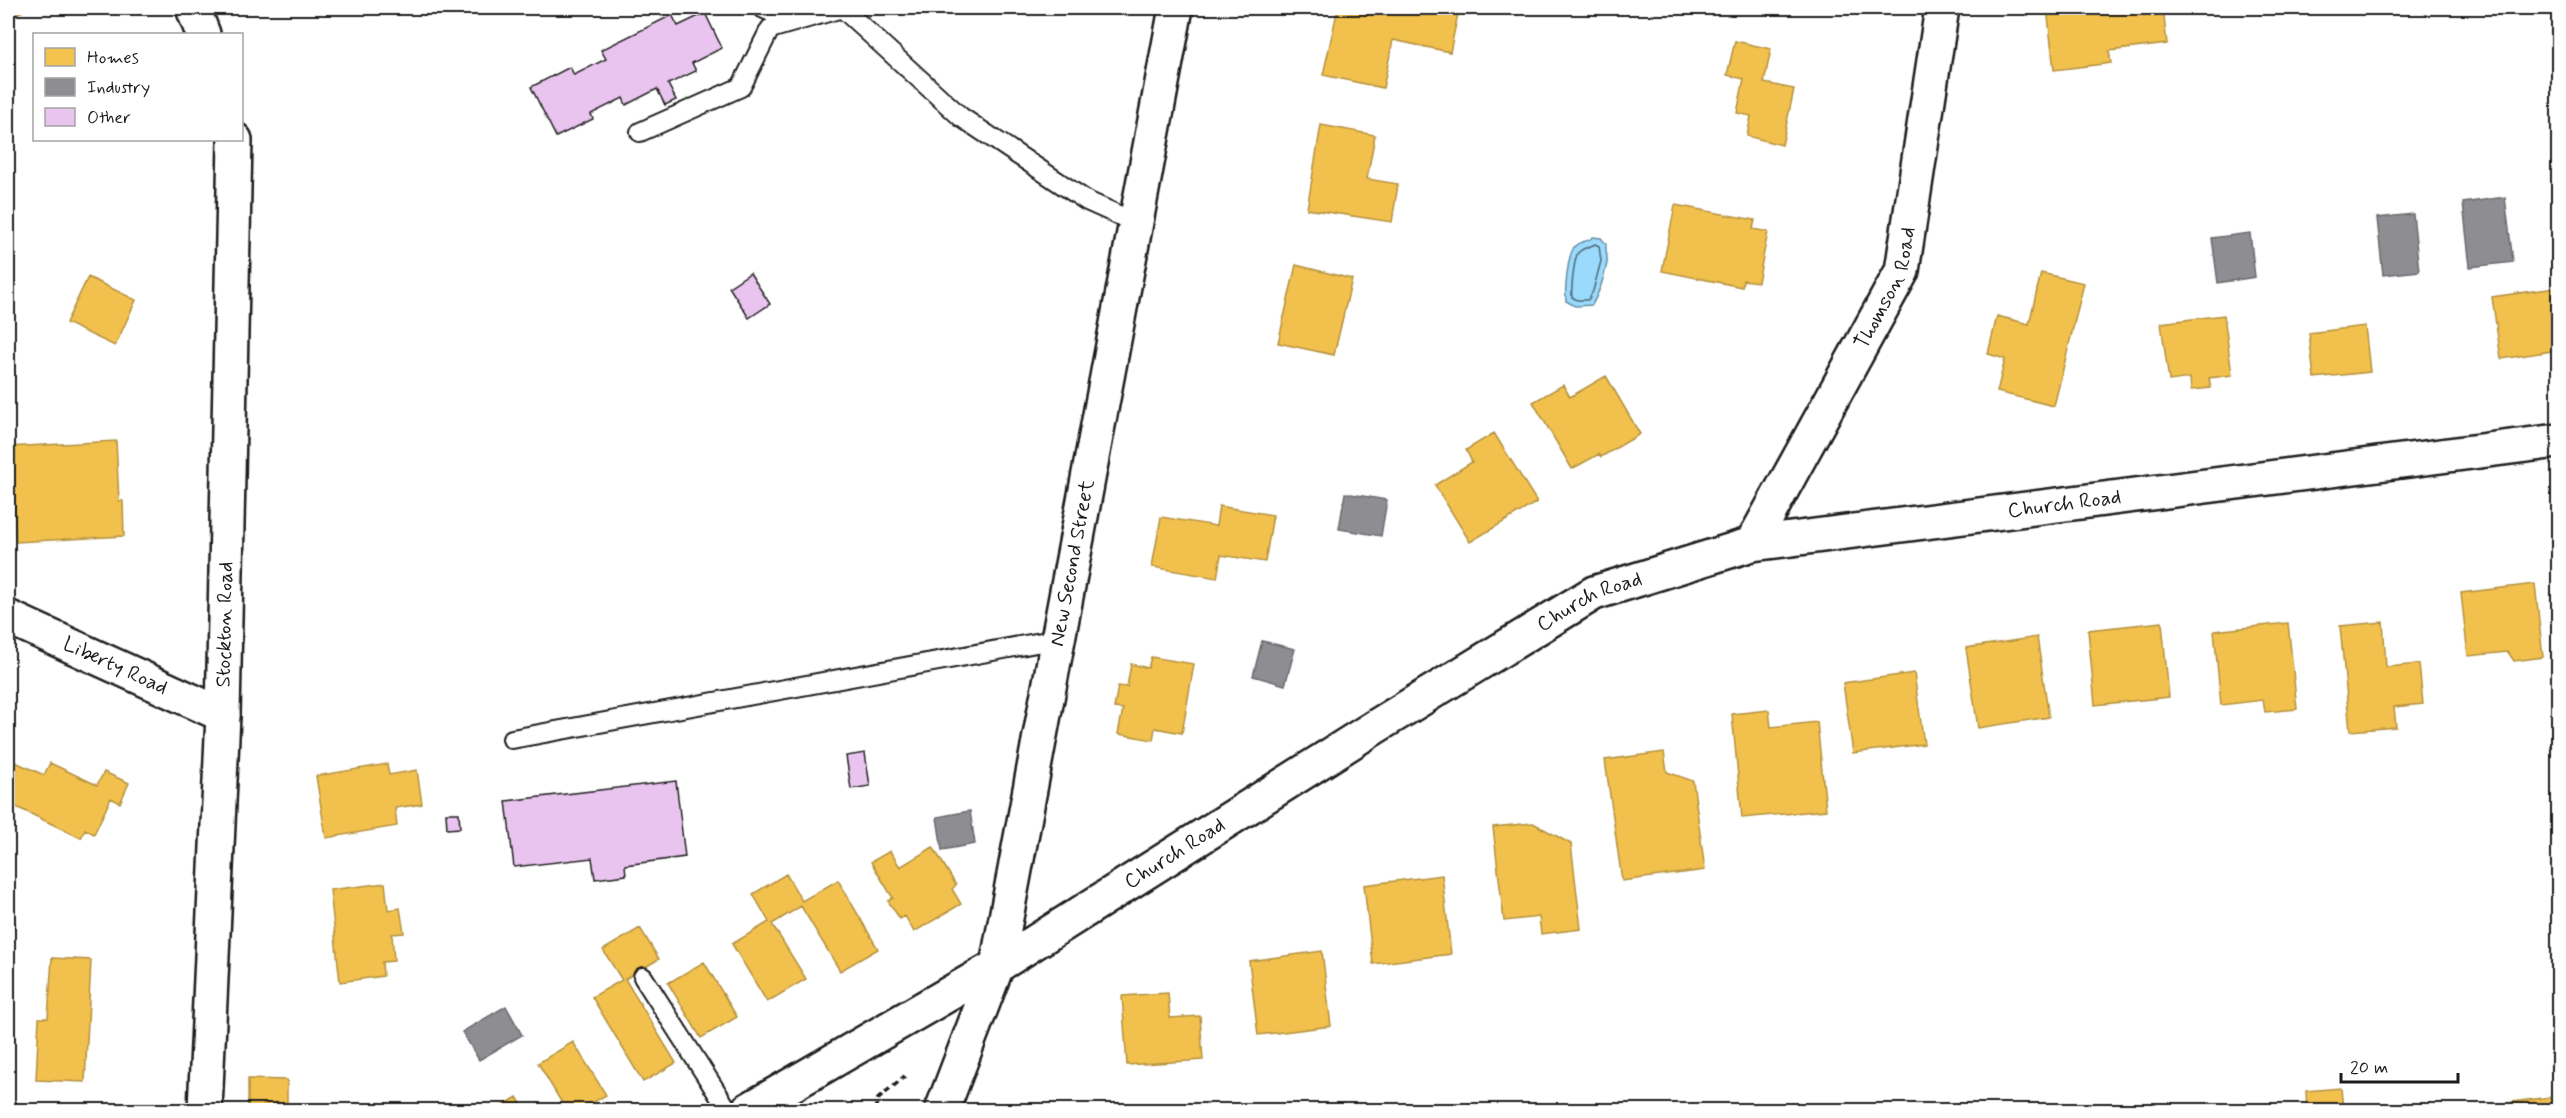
<svg xmlns="http://www.w3.org/2000/svg" width="2566" height="1118" viewBox="0 0 2566 1118" font-family="Mynerve,sans-serif">
<style>
.water{fill:#9adafc;stroke:#688ea2;stroke-width:1.5}
.homes{fill:#f2c14e;stroke:#b2903f;stroke-width:1.5}
.industry{fill:#8d8d92;stroke:#6b6b6f;stroke-width:1.5}
.lines{fill:none;stroke-linecap:round;stroke-linejoin:round}
.shore{stroke:#4e6876;stroke-width:1.5}
.building{fill:#e9c4ef;stroke:#1c1c1c;stroke-width:1.5}
.lane-casing{stroke:#1c1c1c;stroke-width:22}
.street-casing{stroke:#1c1c1c;stroke-width:38}
.secondary-casing{stroke:#1c1c1c;stroke-width:38}
.path{stroke:#1c1c1c;stroke-width:4;stroke-dasharray:6 4.5;stroke-linecap:butt}
.lane{stroke:#fff;stroke-width:18}
.street{stroke:#fff;stroke-width:33}
.secondary{stroke:#fff;stroke-width:33}
.labels{text-anchor:middle;dominant-baseline:central;stroke-width:6;stroke-linejoin:round;paint-order:stroke}
.street-label{font-size:21px;fill:#1c1c1c;stroke:#fff}
</style>
<rect width="100%" height="100%" fill="#fff"/>
<filter id="ink" filterUnits="userSpaceOnUse"><feTurbulence type="fractalNoise" baseFrequency=".0167" numOctaves="2"/><feDisplacementMap in="SourceGraphic" scale="12" xChannelSelector="R" yChannelSelector="G"/><feConvolveMatrix kernelMatrix="1 2 1 2 8 2 1 2 1" color-interpolation-filters="sRGB"/></filter>
<g filter="url(#ink)">
<path class="water" d="M 1593,237 L 1601,238 L 1606,244 C 1605,251 1608,256 1607,263 C 1604,278 1599,293 1592,305 L 1575,306 L 1566,301 C 1565,291 1567,252 1576,245 C 1581,241 1588,242 1593,237 Z"/>
<path class="homes" d="M 8,8 L 28,8 L 8,19 Z
M 1338,8 L 1454,8 L 1459,9 L 1450,52 L 1393,40 L 1383,88 L 1323,75 Z
M 2047,8 L 2163,8 L 2167,44 L 2109,51 L 2111,63 L 2054,70 Z
M 1735,41 L 1771,49 L 1764,83 L 1794,89 L 1782,145 L 1747,136 L 1751,116 L 1737,113 L 1744,79 L 1727,75 Z
M 1321,125 L 1375,135 L 1367,179 L 1398,184 L 1392,222 L 1307,209 Z
M 1675,205 L 1755,220 L 1753,229 L 1768,232 L 1758,282 L 1743,280 L 1742,287 L 1662,271 Z
M 1296,265 L 1352,279 L 1334,355 L 1278,343 Z
M 2041,273 L 2084,283 L 2054,406 L 1997,392 L 2005,359 L 1988,354 L 1997,316 L 2029,324 Z
M 88,277 L 136,300 L 115,346 L 66,323 Z
M 2558,281 L 2558,350 L 2501,359 L 2492,297 L 2555,288 L 2554,282 Z
M 2224,315 L 2232,375 L 2209,378 L 2211,388 L 2191,390 L 2190,378 L 2169,381 L 2161,323 Z
M 2365,326 L 2370,372 L 2314,378 L 2309,333 Z
M 1606,376 L 1640,434 L 1601,457 L 1599,454 L 1572,469 L 1533,402 L 1563,385 L 1570,397 Z
M 1494,433 L 1537,502 L 1470,542 L 1435,485 L 1472,462 L 1466,450 Z
M 116,441 L 119,501 L 123,501 L 124,536 L 16,542 L 14,490 L 8,490 L 8,447 Z
M 1219,506 L 1273,515 L 1265,562 L 1221,555 L 1217,578 L 1152,567 L 1161,517 L 1216,526 Z
M 2535,584 L 2543,657 L 2514,661 L 2508,652 L 2468,656 L 2461,593 Z
M 2162,622 L 2169,697 L 2095,705 L 2088,630 Z
M 2383,622 L 2386,667 L 2419,664 L 2423,704 L 2394,707 L 2396,727 L 2350,731 L 2340,626 Z
M 2288,623 L 2297,709 L 2265,712 L 2263,700 L 2221,705 L 2214,631 Z
M 2037,637 L 2049,717 L 1978,728 L 1966,648 Z
M 1151,657 L 1194,664 L 1182,733 L 1155,728 L 1153,740 L 1118,734 L 1123,709 L 1114,708 L 1118,686 L 1127,687 L 1131,664 L 1148,668 Z
M 1914,673 L 1924,744 L 1853,753 L 1843,683 Z
M 1769,710 L 1771,727 L 1817,722 L 1826,810 L 1742,818 L 1732,714 Z
M 1664,752 L 1667,772 L 1693,781 L 1705,870 L 1622,881 L 1605,760 Z
M 13,761 L 44,775 L 50,763 L 97,785 L 104,772 L 129,783 L 120,803 L 111,798 L 94,834 L 85,829 L 81,838 L 8,803 L 8,772 Z
M 387,764 L 389,775 L 417,770 L 422,804 L 395,808 L 397,826 L 326,838 L 316,776 Z
M 1533,823 L 1571,844 L 1581,929 L 1541,934 L 1539,917 L 1504,921 L 1493,827 Z
M 933,847 L 956,885 L 952,889 L 961,904 L 914,932 L 905,916 L 900,919 L 888,901 L 893,898 L 871,862 L 890,851 L 900,867 Z
M 786,874 L 802,901 L 838,880 L 878,949 L 840,971 L 801,906 L 772,924 L 806,979 L 767,1002 L 732,944 L 769,922 L 753,894 Z
M 1442,875 L 1451,954 L 1373,964 L 1364,885 Z
M 385,883 L 388,910 L 400,908 L 404,933 L 392,934 L 394,961 L 382,962 L 383,976 L 340,982 L 330,890 Z
M 640,928 L 659,959 L 625,979 L 676,1063 L 643,1082 L 592,997 L 622,980 L 603,950 Z
M 1322,951 L 1331,1026 L 1258,1035 L 1249,961 Z
M 52,958 L 91,960 L 85,1082 L 36,1080 L 39,1018 L 48,1018 Z
M 704,962 L 737,1017 L 701,1038 L 668,983 Z
M 1168,993 L 1170,1018 L 1200,1016 L 1203,1060 L 1127,1065 L 1122,996 Z
M 573,1042 L 606,1095 L 580,1110 L 566,1110 L 538,1063 Z
M 248,1079 L 287,1080 L 287,1110 L 248,1110 Z
M 2341,1088 L 2343,1110 L 2307,1110 L 2306,1091 Z
M 2558,1096 L 2558,1110 L 2513,1110 L 2512,1102 Z
M 517,1097 L 525,1110 L 496,1110 Z"/>
<path class="industry" d="M 2505,197 L 2513,262 L 2470,267 L 2463,203 Z
M 2413,214 L 2419,271 L 2383,275 L 2377,218 Z
M 2250,233 L 2255,277 L 2218,283 L 2212,238 Z
M 1345,493 L 1387,500 L 1381,536 L 1339,529 Z
M 1262,641 L 1295,649 L 1285,685 L 1253,676 Z
M 970,811 L 975,844 L 942,850 L 937,817 Z
M 506,1006 L 522,1035 L 479,1060 L 462,1032 Z"/>
<g class="lines">
<path class="shore" d="M 1595,244 L 1599,246 L 1601,261 L 1593,291 L 1588,300 L 1577,300 L 1572,297 C 1571,291 1574,258 1578,253 C 1581,248 1590,247 1595,244 Z"/>
</g>
<path class="building" d="M 705,13 L 722,48 L 692,63 L 696,71 L 668,84 L 676,100 L 665,105 L 657,89 L 626,105 L 623,98 L 591,114 L 593,119 L 556,137 L 531,87 L 570,67 L 574,75 L 606,59 L 601,50 L 672,15 L 678,26 Z
M 750,273 L 770,304 L 749,318 L 729,287 Z
M 865,753 L 870,786 L 851,789 L 846,756 Z
M 676,781 L 685,857 L 625,865 L 626,875 L 595,879 L 592,858 L 514,867 L 506,801 Z
M 446,813 L 459,813 L 460,828 L 447,829 Z
M 8,921 L 15,923 L 9,944 L 8,944 Z"/>
<g class="lines">
<defs>
<path id="lane" d="M 762,8 L 794,22
M 640,132 L 741,87 L 770,29 L 842,8 L 961,117 L 1087,201 L 1136,223
M 512,739 L 1058,639
M 643,977 L 728,1110"/>
<g id="street">
<path d="M 193,8 L 203,34"/>
<path id="s1" d="M 1752,544 L 1902,271 L 1942,8"/>
<path id="s2" d="M 8,617 L 223,715"/>
<path id="s3" d="M 205,1110 L 223,715 L 235,140"/>
</g>
<g id="secondary">
<path id="s4" d="M 748,1110 L 997,966 L 1375,727 L 1594,593 L 1752,544 L 2558,441"/>
<path id="s5" d="M 942,1110 L 997,966 L 1176,8"/>
</g>
</defs>
<use href="#lane" class="lane-casing"/>
<use href="#street" class="street-casing"/>
<use href="#secondary" class="secondary-casing"/>
<path class="path" d="M 875,1110 L 878,1099 L 905,1076"/>
<use href="#lane" class="lane"/>
<use href="#street" class="street"/>
<use href="#secondary" class="secondary"/>
</g>
</g>
<g class="labels">
<g class="street-label">
<text stroke="none"><textPath href="#s1" startOffset="290">Thomson Road</textPath></text>
<text stroke="none"><textPath href="#s4" startOffset="1472">Church Road</textPath></text>
<text stroke="none"><textPath href="#s5" startOffset="564">New Second Street</textPath></text>
<text stroke="none"><textPath href="#s4" startOffset="984">Church Road</textPath></text>
<text stroke="none"><textPath href="#s3" startOffset="486">Stockton Road</textPath></text>
<text stroke="none"><textPath href="#s2" startOffset="118">Liberty Road</textPath></text>
<text stroke="none"><textPath href="#s4" startOffset="498">Church Road</textPath></text>
</g>
</g>
<rect width="2566" height="1118" fill="none" stroke="#fff" stroke-width="30"/>
<rect x="15" y="15" width="2536" height="1088" fill="none" stroke="#1c1c1c" stroke-width="2" filter="url(#ink)"/>
<rect x="33" y="33" width="210" height="108" fill="#ffffff" stroke="#a4a4a4" stroke-width="1.5"/>
<rect x="45" y="48" width="30" height="18" fill="#f2c14e" stroke="#a4a4a4" stroke-width="1.5"/>
<text x="87" y="63" font-size="18" fill="#1c1c1c">Homes</text>
<rect x="45" y="78" width="30" height="18" fill="#8d8d92" stroke="#a4a4a4" stroke-width="1.5"/>
<text x="87" y="93" font-size="18" fill="#1c1c1c">Industry</text>
<rect x="45" y="108" width="30" height="18" fill="#e9c4ef" stroke="#a4a4a4" stroke-width="1.5"/>
<text x="87" y="123" font-size="18" fill="#1c1c1c">Other</text>
<path d="M2341 1073v9h117v-9" fill="none" stroke="#1c1c1c" stroke-width="3"/>
<text x="2350" y="1073" font-size="18" fill="#1c1c1c" stroke="#ffffff" stroke-width="4.5" paint-order="stroke">20 m</text>
</svg>
